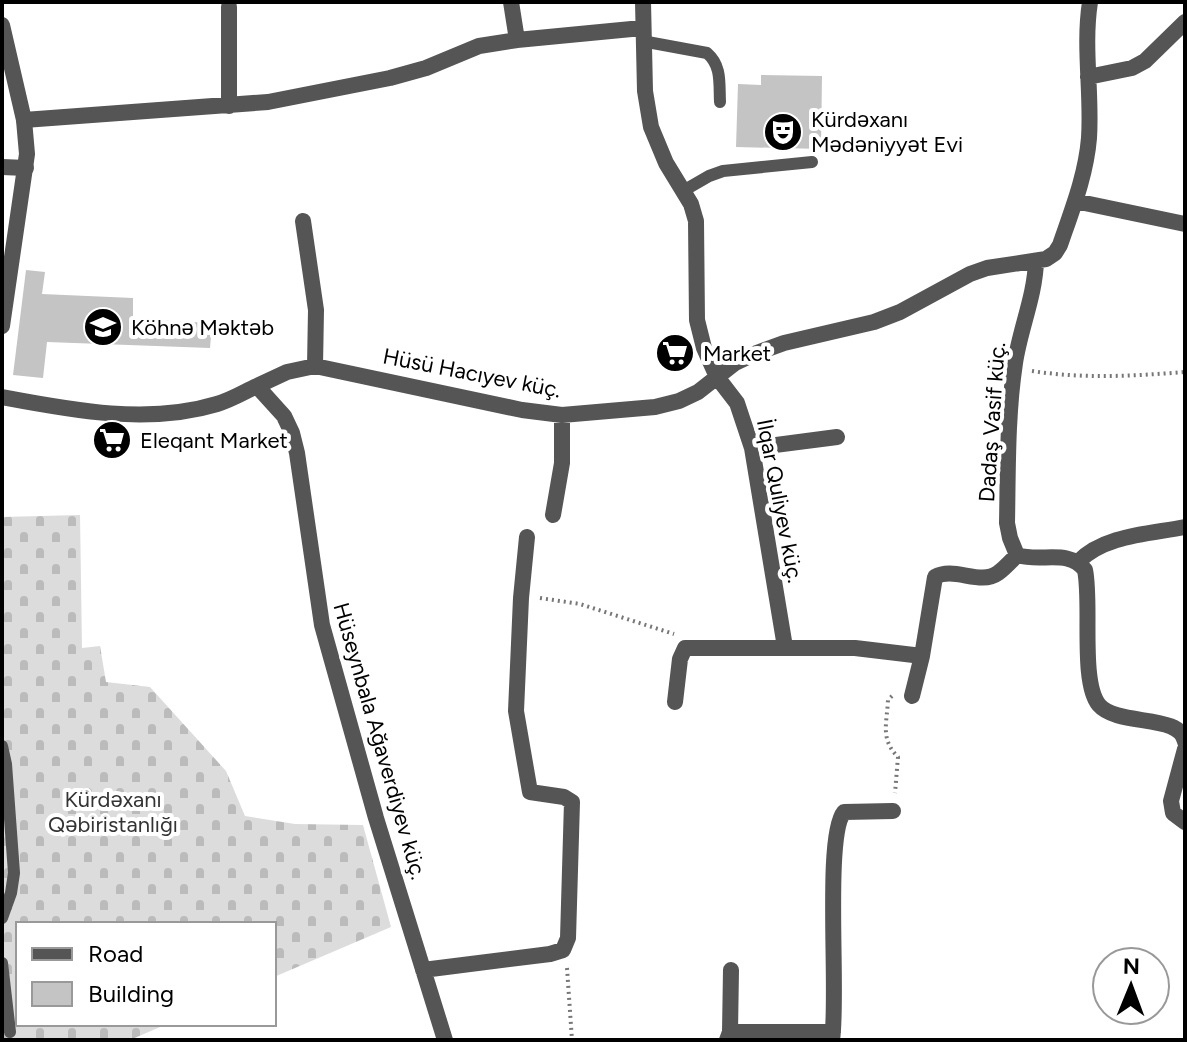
<svg xmlns="http://www.w3.org/2000/svg" width="1187" height="1042" viewBox="0 0 1187 1042" font-family="Figtree,sans-serif">
<style>
.cemetery{fill:url(#cemetery-stones)}
.building{fill:#c4c4c4}
.lines{fill:none;stroke-linecap:round;stroke-linejoin:round}
.path{stroke:#777;stroke-width:4;stroke-dasharray:2 4;stroke-linecap:butt}
.service{stroke:#555;stroke-width:12}
.minor{stroke:#555;stroke-width:16}
.tertiary{stroke:#555;stroke-width:16}
.labels{text-anchor:middle;dominant-baseline:central;stroke-width:8;stroke-linejoin:round;paint-order:stroke}
.poi-label{font-size:22px;fill:#000;stroke:#fff;text-anchor:start}
.street-label{font-size:22px;fill:#000;stroke:#fff}
.park-label{font-size:22px;fill:#333;stroke:#fff}
</style>
<defs>
<pattern id="cemetery-stones" width="16" height="16" patternUnits="userSpaceOnUse" patternTransform="scale(2)"><rect width="16" height="16" fill="#dcdcdc"/><path d="M2 7V4a2 2 0 0 1 4 0v3zM10 15v-3a2 2 0 0 1 4 0v3z" fill="#bbb"/></pattern>
</defs>
<rect width="100%" height="100%" fill="#fff"/>
<path class="cemetery" d="M 80,515 L 82,648 L 100,646 L 106,682 L 150,687 L 226,771 L 245,816 L 295,824 L 363,825 L 391,927 L 274,977 L 274,924 L 18,924 L 18,1024 L 167,1024 L 130,1040 L 2,1040 L 2,517 Z"/>
<path class="building" d="M 761,75 L 822,76 L 821,149 L 736,147 L 738,84 L 761,85 Z
M 26,270 L 45,272 L 42,294 L 133,298 L 133,319 L 212,323 L 210,348 L 47,342 L 43,378 L 13,375 Z"/>
<g class="lines">
<path class="path" d="M 1032,371 C 1084,379 1133,376 1185,372
M 540,598 L 580,604 L 674,634
M 892,696 L 888,700 C 887,723 880,739 898,757 L 895,793
M 567,968 L 572,1040"/>
<path class="service" d="M 642,41 L 707,53 C 722,66 719,83 720,102
M 683,191 L 709,176 L 723,171 L 812,162
M 2,746 L 6,764 L 14,873 L 11,893 L 2,918
M 2,963 L 10,1032"/>
<path class="minor" d="M 511,2 L 517,40
M 643,2 L 645,91 L 651,127 L 666,163 L 691,204 L 696,221 L 697,320 L 704,348 L 717,377 L 737,403 L 752,448 L 785,647
M 229,7 L 229,106
M 1088,77 L 1132,68 L 1145,61 L 1185,22
M 24,120 L 268,102 L 390,78 L 426,68 L 479,46 L 517,40 L 642,28
M 2,167 L 26,168
M 1075,201 L 1185,224
M 303,221 L 316,310 L 315,366
M 1036,261 C 1035,296 1020,329 1015,363 C 1007,416 1008,471 1007,523 L 1010,538 L 1017,555 C 1041,563 1068,548 1085,570 C 1092,603 1080,682 1099,705 C 1118,727 1181,713 1185,742
M 257,386 L 287,372 L 315,366 L 522,410 L 562,415 L 655,407 L 679,401 L 698,392 L 735,363 L 754,354 L 784,343 L 874,322 L 900,312 L 970,274 L 987,268 L 1046,259 L 1055,253 L 1060,245 C 1072,210 1086,175 1089,138 C 1092,93 1083,47 1090,2
M 2,397 C 71,410 148,425 217,404 C 231,400 244,392 257,386 L 284,416 L 292,433 L 297,453 L 322,625 L 376,818 L 445,1040
M 752,448 L 837,437
M 553,515 L 562,463 L 562,415
M 1078,562 C 1104,535 1150,534 1185,527
M 912,696 L 922,656
M 675,702 L 680,659 L 685,648 L 855,648 L 922,656 L 935,577 C 954,566 980,586 998,573 C 1005,568 1011,561 1017,555
M 1185,749 L 1171,801 L 1173,813 L 1185,822
M 423,970 L 550,954 L 563,950 L 568,938 L 572,802 L 564,797 L 530,792 L 516,711 L 521,598 L 527,537
M 730,1032 L 731,970
M 727,1040 L 730,1032 L 833,1032
M 832,1040 C 839,997 824,836 844,812 L 893,811"/>
<path class="tertiary" d="M 2,25 L 24,120 L 27,154 L 2,326"/>
</g>
<defs>
<symbol id="theatre-disc" viewBox="-11 -11 22 22"><circle r="9.5" fill="#000" stroke="#fff"/><path d="M-5-5.5Q0-4 5-5.5V0Q5 5 0 6Q-5 5-5 0ZM-3.3-2.5H-1v1.5H-3.3ZM1-2.5H3.3v1.5H1ZM-2.8 1Q0 5.5 2.8 1Z" fill="#fff"/></symbol>
<symbol id="school-disc" viewBox="-11 -11 22 22"><circle r="9.5" fill="#000" stroke="#fff"/><path d="M0-5L7-2L0 1L-7-2ZM-4 1L0 2.5L4 1V4Q0 6-4 4Z" fill="#fff"/></symbol>
<symbol id="supermarket-disc" viewBox="-11 -11 22 22"><circle r="9.5" fill="#000" stroke="#fff"/><path d="M-6-5.5h2.5l.6 2H6L4.5 2H-2.5L-4.4-4H-6ZM-1.5 3.2a1.3 1.3 0 1 0 .1 0ZM3 3.2a1.3 1.3 0 1 0 .1 0Z" fill="#fff"/></symbol>
</defs>
<g fill-rule="evenodd">
<use href="#theatre-disc" x="761" y="110" width="44" height="44"/>
<use href="#school-disc" x="81" y="305" width="44" height="44"/>
<use href="#supermarket-disc" x="653" y="331" width="44" height="44"/>
<use href="#supermarket-disc" x="90" y="418" width="44" height="44"/>
</g>
<g class="labels">
<g class="poi-label">
<text x="811" y="119">Kürdəxanı<tspan x="811" dy="25">Mədəniyyət Evi</tspan></text>
<text x="131" y="327">Köhnə Məktəb</text>
<text x="703" y="353">Market</text>
<text x="140" y="440">Eleqant Market</text>
</g>
<g class="street-label">
<text transform="translate(472 373) rotate(11)">Hüsü Hacıyev küç.</text>
<text transform="translate(992 422) rotate(-86)">Dadaş Vasif küç.</text>
<text transform="translate(780 501) rotate(79)">İlqar Quliyev küç.</text>
<text transform="translate(380 741) rotate(74)">Hüseynbala Ağaverdiyev küç.</text>
</g>
<g class="park-label">
<text x="113" y="799">Kürdəxanı<tspan x="113" dy="25">Qəbiristanlığı</tspan></text>
</g>
</g>
<rect width="1187" height="1042" fill="none" stroke="#000000" stroke-width="8"/>
<rect x="16" y="922" width="260" height="104" fill="#ffffff" stroke="#999999" stroke-width="2"/>
<rect x="32" y="948" width="40" height="12" fill="#555555" stroke="#999999" stroke-width="2"/>
<text x="88" y="962" font-size="24" fill="#000000">Road</text>
<rect x="32" y="982" width="40" height="24" fill="#c4c4c4" stroke="#999999" stroke-width="2"/>
<text x="88" y="1002" font-size="24" fill="#000000">Building</text>
<g transform="translate(1131 986) rotate(1)"><circle r="38" fill="#ffffff" stroke="#999999" stroke-width="2"/>
<path d="M0-6L14 30L0 20L-14 30Z" fill="#000000"/>
<text y="-12" font-size="22" font-weight="bold" text-anchor="middle" fill="#000000">N</text>
</g>
</svg>
